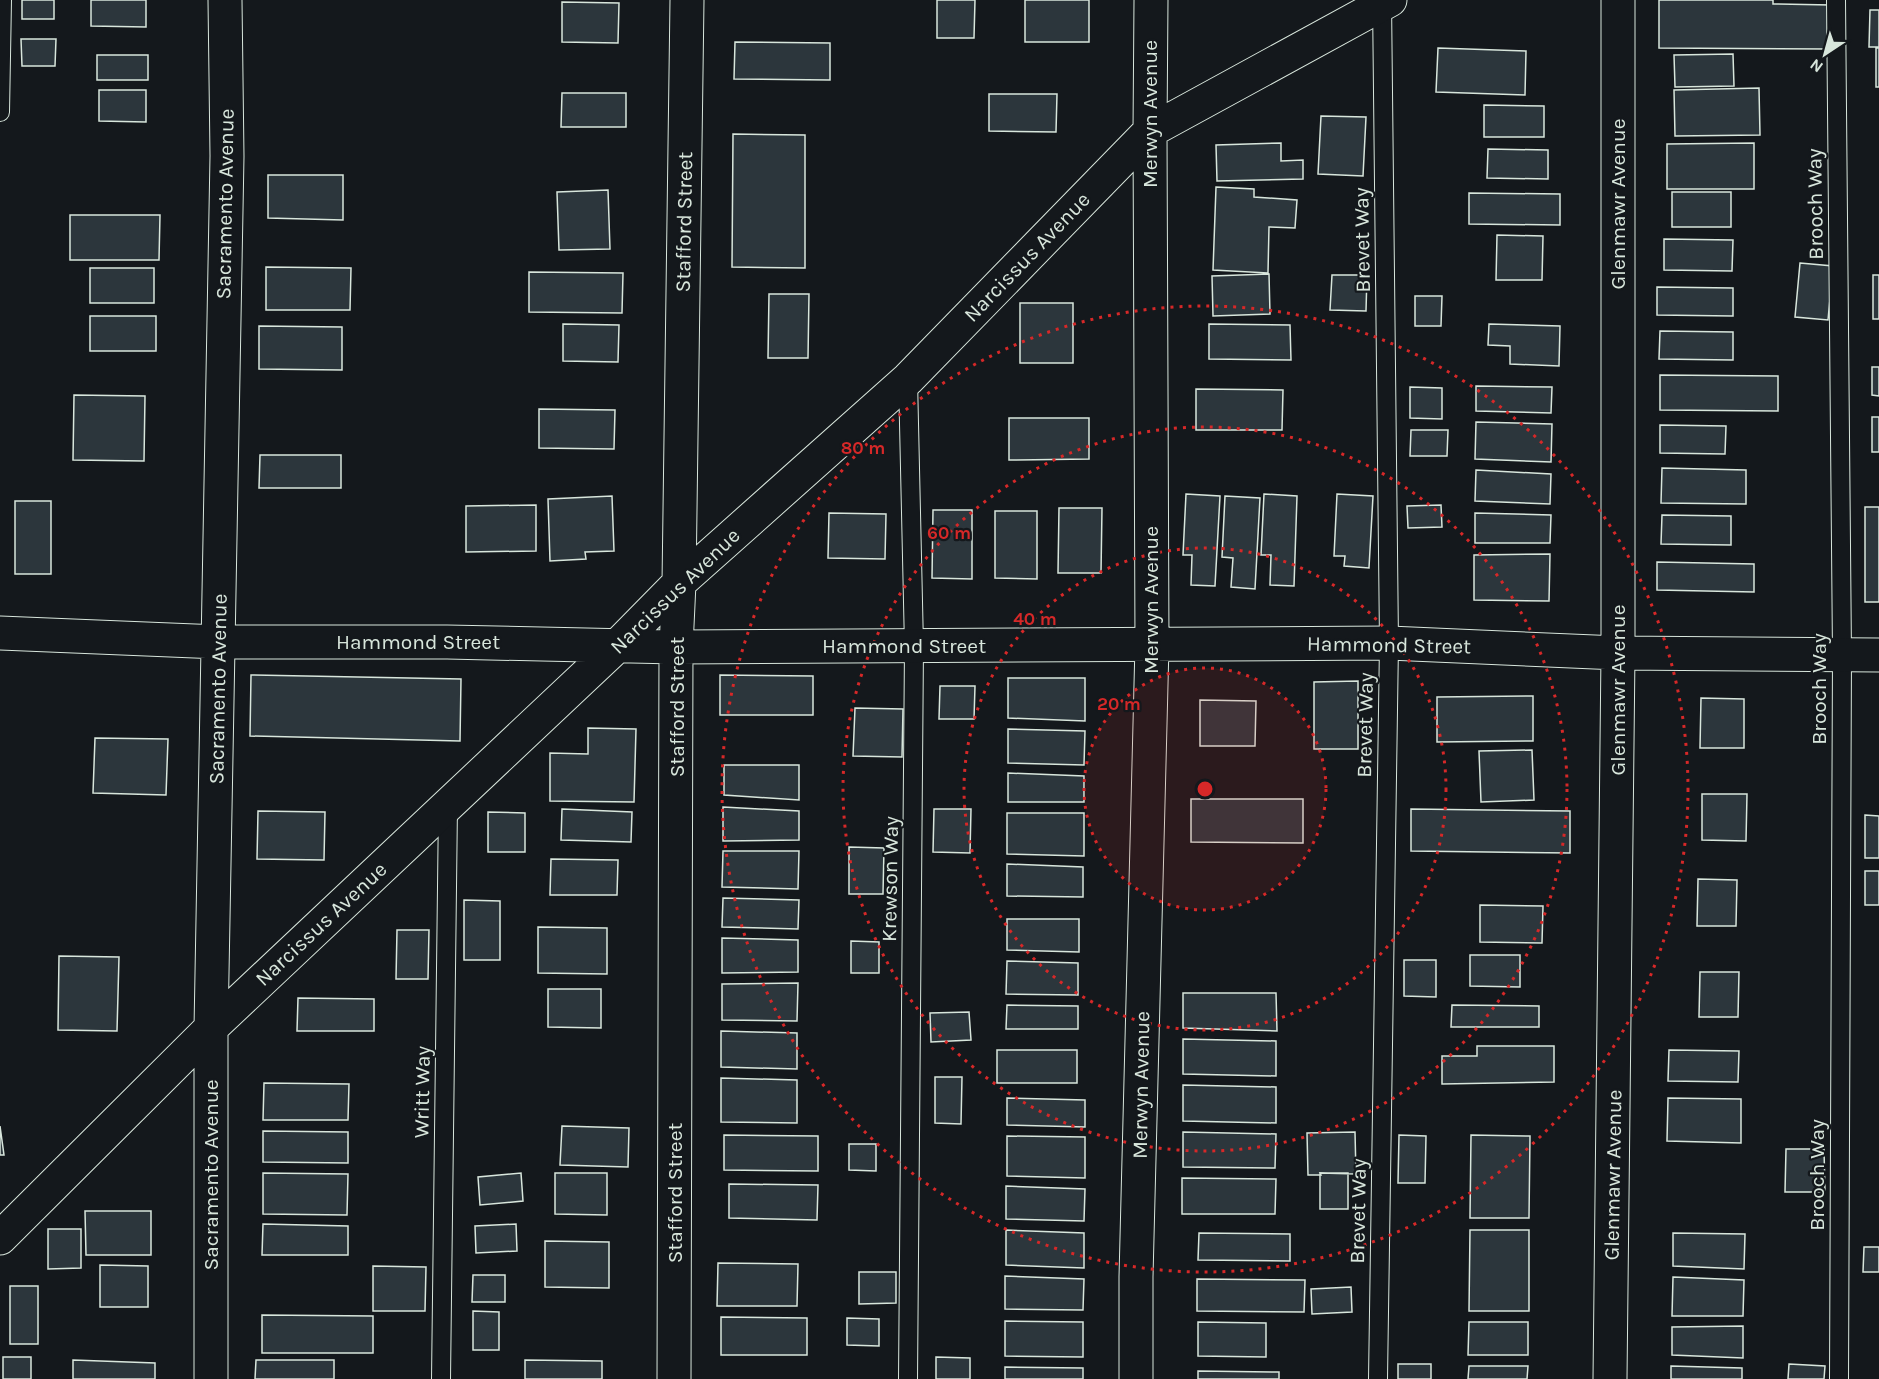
<svg xmlns="http://www.w3.org/2000/svg" width="1879" height="1379" viewBox="0 0 1879 1379" font-family="Karla,sans-serif">
<style>
.building{fill:#2c363c;stroke:#d8e6dc;stroke-width:1.5}
.lines{fill:none;stroke-linecap:round;stroke-linejoin:round}
.lane-casing{stroke:#d8e6dc;stroke-width:20}
.street-casing{stroke:#d8e6dc;stroke-width:35}
.lane{stroke:#14181c;stroke-width:18}
.street{stroke:#14181c;stroke-width:33}
.ring{fill:none;stroke:#d62828;stroke-width:3;stroke-dasharray:3 6}
.labels{text-anchor:middle;dominant-baseline:central;stroke-width:4.5;stroke-linejoin:round;paint-order:stroke}
.street-label{font-size:21px;fill:#d8e6dc;stroke:#14181c}
.centre{fill:#d62828;stroke:#14181c;stroke-width:3}
.ring-label{font-size:18px;text-anchor:middle;font-weight:bold;fill:#d62828;stroke:#14181c;stroke-width:4.5;stroke-linejoin:round;paint-order:stroke}
</style>
<rect width="100%" height="100%" fill="#14181c"/>
<path class="building" d="M 22,0 L 54,0 L 54,19 L 22,19 Z
M 91,0 L 146,0 L 146,27 L 91,26 Z
M 937,0 L 975,0 L 974,38 L 937,38 Z
M 1025,0 L 1089,0 L 1089,42 L 1025,42 Z
M 1659,0 L 1773,0 L 1773,4 L 1831,5 L 1830,49 L 1659,48 Z
M 562,2 L 619,3 L 618,43 L 562,42 Z
M 1870,10 L 1879,10 L 1879,47 L 1869,47 Z
M 21,39 L 56,39 L 55,66 L 22,66 Z
M 735,42 L 830,43 L 830,80 L 734,79 Z
M 1438,48 L 1526,51 L 1525,95 L 1436,92 Z
M 1876,48 L 1879,48 L 1879,87 L 1876,87 Z
M 1733,54 L 1734,86 L 1675,87 L 1674,55 Z
M 97,55 L 148,55 L 148,80 L 97,80 Z
M 1759,88 L 1760,135 L 1675,136 L 1674,90 Z
M 99,90 L 146,90 L 146,122 L 99,121 Z
M 562,93 L 626,93 L 626,127 L 561,127 Z
M 989,94 L 1057,94 L 1056,132 L 989,131 Z
M 1484,105 L 1544,106 L 1544,137 L 1484,137 Z
M 1321,116 L 1366,117 L 1363,176 L 1318,174 Z
M 733,134 L 805,135 L 805,268 L 732,267 Z
M 1281,143 L 1281,161 L 1303,160 L 1303,179 L 1217,181 L 1216,145 Z
M 1754,143 L 1754,189 L 1667,189 L 1667,144 Z
M 1488,149 L 1548,150 L 1548,179 L 1487,178 Z
M 268,175 L 343,175 L 343,220 L 268,218 Z
M 1216,187 L 1254,189 L 1254,197 L 1297,200 L 1295,228 L 1269,227 L 1268,273 L 1213,270 Z
M 608,190 L 610,249 L 559,250 L 557,192 Z
M 1672,192 L 1731,192 L 1731,227 L 1672,227 Z
M 1469,193 L 1560,194 L 1560,225 L 1469,224 Z
M 70,215 L 160,215 L 159,260 L 70,260 Z
M 1497,235 L 1543,236 L 1542,280 L 1496,280 Z
M 1664,239 L 1733,240 L 1732,271 L 1664,270 Z
M 1800,263 L 1833,266 L 1828,320 L 1795,317 Z
M 266,267 L 351,268 L 350,310 L 266,310 Z
M 90,268 L 154,268 L 154,303 L 90,303 Z
M 529,272 L 623,273 L 622,313 L 529,312 Z
M 1269,274 L 1270,314 L 1213,316 L 1212,276 Z
M 1332,275 L 1367,275 L 1366,311 L 1330,310 Z
M 1873,275 L 1879,275 L 1879,319 L 1873,319 Z
M 1657,287 L 1733,288 L 1733,316 L 1657,315 Z
M 769,294 L 809,294 L 808,358 L 768,358 Z
M 1415,296 L 1442,296 L 1441,326 L 1415,326 Z
M 1020,303 L 1073,303 L 1073,363 L 1020,363 Z
M 90,316 L 156,316 L 156,351 L 90,351 Z
M 563,324 L 619,325 L 618,362 L 563,361 Z
M 1209,324 L 1290,325 L 1291,360 L 1209,359 Z
M 1489,324 L 1560,326 L 1559,366 L 1510,364 L 1510,346 L 1488,345 Z
M 259,326 L 342,327 L 342,370 L 259,369 Z
M 1660,331 L 1733,332 L 1733,360 L 1659,359 Z
M 1872,367 L 1879,367 L 1879,396 L 1872,395 Z
M 1660,375 L 1778,376 L 1778,411 L 1660,410 Z
M 1476,386 L 1552,387 L 1551,413 L 1476,411 Z
M 1410,387 L 1442,388 L 1442,419 L 1410,418 Z
M 1196,389 L 1283,390 L 1282,430 L 1196,430 Z
M 74,395 L 145,396 L 144,461 L 73,460 Z
M 539,409 L 615,410 L 614,449 L 539,448 Z
M 1872,417 L 1879,417 L 1879,452 L 1872,452 Z
M 1009,418 L 1089,418 L 1089,459 L 1009,460 Z
M 1476,422 L 1552,424 L 1551,462 L 1475,459 Z
M 1660,425 L 1726,426 L 1725,454 L 1660,453 Z
M 1411,430 L 1448,430 L 1447,456 L 1410,456 Z
M 260,455 L 341,455 L 341,488 L 259,488 Z
M 1662,468 L 1746,470 L 1746,504 L 1661,503 Z
M 1476,470 L 1551,474 L 1550,504 L 1475,501 Z
M 1186,494 L 1220,496 L 1215,586 L 1191,585 L 1192,555 L 1183,555 Z
M 1264,494 L 1297,496 L 1294,586 L 1270,585 L 1271,555 L 1261,555 Z
M 1337,494 L 1373,496 L 1369,568 L 1344,566 L 1345,556 L 1334,556 Z
M 612,496 L 614,551 L 585,552 L 586,559 L 550,561 L 548,499 Z
M 1225,496 L 1260,498 L 1255,589 L 1231,587 L 1233,558 L 1222,557 Z
M 15,501 L 51,501 L 51,574 L 15,574 Z
M 536,505 L 536,551 L 466,552 L 466,506 Z
M 1441,505 L 1442,527 L 1408,528 L 1407,506 Z
M 1865,507 L 1879,507 L 1879,602 L 1865,602 Z
M 1059,508 L 1102,508 L 1101,573 L 1058,573 Z
M 933,510 L 972,510 L 972,579 L 932,578 Z
M 995,511 L 1037,511 L 1037,579 L 995,578 Z
M 829,513 L 886,514 L 885,559 L 828,558 Z
M 1475,513 L 1551,515 L 1550,543 L 1475,543 Z
M 1662,515 L 1731,516 L 1731,545 L 1661,544 Z
M 1550,554 L 1549,601 L 1474,600 L 1474,555 Z
M 1657,562 L 1754,564 L 1754,592 L 1657,590 Z
M 251,675 L 461,679 L 460,741 L 250,736 Z
M 720,675 L 813,676 L 813,715 L 720,715 Z
M 1008,678 L 1085,678 L 1085,721 L 1008,718 Z
M 1358,681 L 1358,749 L 1314,749 L 1314,682 Z
M 940,686 L 975,686 L 974,719 L 939,719 Z
M 1533,696 L 1533,741 L 1437,742 L 1437,697 Z
M 1701,698 L 1744,699 L 1744,748 L 1700,748 Z
M 1200,700 L 1256,701 L 1255,746 L 1200,746 Z
M 855,708 L 903,709 L 902,757 L 853,756 Z
M 588,728 L 636,729 L 634,802 L 550,801 L 550,753 L 588,754 Z
M 1008,729 L 1085,731 L 1084,765 L 1008,763 Z
M 95,738 L 168,739 L 166,795 L 93,793 Z
M 1532,750 L 1534,800 L 1481,802 L 1479,751 Z
M 724,765 L 799,765 L 799,800 L 724,795 Z
M 1008,773 L 1084,776 L 1084,802 L 1008,802 Z
M 1702,794 L 1747,794 L 1746,841 L 1702,840 Z
M 1191,799 L 1303,799 L 1303,843 L 1191,842 Z
M 723,807 L 799,811 L 799,840 L 723,841 Z
M 562,809 L 632,812 L 631,842 L 561,840 Z
M 934,809 L 971,809 L 970,853 L 933,852 Z
M 1411,809 L 1570,811 L 1570,853 L 1411,851 Z
M 258,811 L 325,812 L 324,860 L 257,859 Z
M 488,812 L 525,813 L 525,852 L 488,852 Z
M 1007,813 L 1084,813 L 1084,856 L 1007,854 Z
M 1865,815 L 1879,816 L 1879,858 L 1865,858 Z
M 849,847 L 884,848 L 883,894 L 849,894 Z
M 723,851 L 799,851 L 798,889 L 722,887 Z
M 551,859 L 618,860 L 617,895 L 550,895 Z
M 1007,864 L 1083,867 L 1083,897 L 1007,896 Z
M 1865,871 L 1879,871 L 1879,905 L 1865,905 Z
M 1698,879 L 1737,880 L 1736,926 L 1697,926 Z
M 723,898 L 799,900 L 798,929 L 722,927 Z
M 464,900 L 500,901 L 500,960 L 464,960 Z
M 1480,905 L 1543,906 L 1542,943 L 1480,942 Z
M 1007,919 L 1079,919 L 1079,952 L 1007,950 Z
M 538,927 L 607,928 L 607,974 L 538,973 Z
M 397,930 L 429,930 L 428,979 L 396,979 Z
M 722,938 L 798,940 L 798,972 L 722,973 Z
M 851,941 L 879,942 L 879,973 L 851,973 Z
M 1470,955 L 1520,955 L 1520,987 L 1470,986 Z
M 59,956 L 119,957 L 117,1031 L 58,1030 Z
M 1404,960 L 1436,960 L 1436,997 L 1404,996 Z
M 1007,961 L 1078,963 L 1078,995 L 1006,994 Z
M 1700,972 L 1739,972 L 1738,1017 L 1699,1017 Z
M 798,983 L 797,1021 L 722,1020 L 722,984 Z
M 548,989 L 601,989 L 601,1028 L 548,1027 Z
M 1183,993 L 1276,993 L 1277,1031 L 1183,1028 Z
M 298,998 L 374,999 L 374,1031 L 297,1031 Z
M 1007,1005 L 1078,1006 L 1078,1029 L 1006,1029 Z
M 1452,1005 L 1539,1006 L 1539,1027 L 1451,1027 Z
M 969,1012 L 971,1040 L 931,1042 L 930,1013 Z
M 721,1031 L 797,1033 L 797,1069 L 721,1067 Z
M 1183,1039 L 1276,1041 L 1276,1076 L 1183,1074 Z
M 1477,1046 L 1554,1046 L 1554,1082 L 1442,1084 L 1442,1056 L 1477,1056 Z
M 997,1050 L 1077,1050 L 1077,1083 L 997,1083 Z
M 1669,1050 L 1739,1051 L 1738,1082 L 1668,1081 Z
M 935,1077 L 962,1077 L 961,1124 L 935,1123 Z
M 721,1078 L 797,1080 L 797,1123 L 721,1122 Z
M 264,1083 L 349,1084 L 348,1120 L 263,1120 Z
M 1183,1085 L 1276,1087 L 1276,1123 L 1183,1121 Z
M 1007,1098 L 1085,1100 L 1085,1127 L 1007,1125 Z
M 1668,1098 L 1741,1099 L 1741,1143 L 1667,1141 Z
M 0,1126 L 4,1155 L 0,1155 Z
M 562,1126 L 629,1128 L 628,1167 L 560,1165 Z
M 263,1131 L 348,1132 L 348,1163 L 263,1162 Z
M 1183,1132 L 1276,1134 L 1275,1168 L 1183,1167 Z
M 1355,1132 L 1356,1174 L 1320,1173 L 1321,1175 L 1308,1175 L 1307,1133 Z
M 724,1135 L 818,1136 L 818,1171 L 724,1170 Z
M 1399,1135 L 1426,1136 L 1425,1183 L 1398,1183 Z
M 1471,1135 L 1530,1136 L 1529,1218 L 1470,1218 Z
M 1007,1136 L 1085,1137 L 1085,1178 L 1007,1176 Z
M 849,1144 L 876,1144 L 876,1171 L 849,1170 Z
M 1786,1149 L 1824,1149 L 1825,1192 L 1785,1192 Z
M 263,1173 L 348,1174 L 347,1215 L 263,1214 Z
M 521,1173 L 523,1201 L 480,1205 L 478,1177 Z
M 555,1173 L 607,1173 L 607,1215 L 555,1214 Z
M 1320,1173 L 1348,1173 L 1348,1209 L 1320,1209 Z
M 1182,1178 L 1276,1179 L 1275,1214 L 1182,1214 Z
M 729,1184 L 818,1185 L 817,1220 L 729,1218 Z
M 1006,1186 L 1085,1189 L 1084,1221 L 1006,1219 Z
M 85,1211 L 151,1211 L 151,1255 L 86,1255 Z
M 263,1224 L 348,1226 L 348,1255 L 262,1255 Z
M 516,1224 L 517,1251 L 476,1253 L 475,1226 Z
M 48,1229 L 81,1229 L 81,1268 L 48,1269 Z
M 1006,1230 L 1084,1233 L 1084,1268 L 1006,1265 Z
M 1470,1230 L 1529,1230 L 1529,1311 L 1469,1311 Z
M 1199,1233 L 1290,1234 L 1290,1261 L 1198,1260 Z
M 1673,1233 L 1745,1234 L 1744,1269 L 1673,1266 Z
M 545,1241 L 609,1242 L 609,1288 L 545,1287 Z
M 1864,1247 L 1879,1247 L 1879,1272 L 1863,1272 Z
M 718,1263 L 798,1264 L 797,1306 L 717,1306 Z
M 100,1265 L 148,1266 L 148,1307 L 100,1307 Z
M 373,1266 L 426,1267 L 425,1311 L 373,1311 Z
M 859,1272 L 896,1272 L 896,1303 L 859,1304 Z
M 473,1275 L 505,1275 L 505,1302 L 472,1302 Z
M 1005,1276 L 1084,1279 L 1083,1310 L 1005,1309 Z
M 1673,1277 L 1744,1280 L 1743,1316 L 1672,1316 Z
M 1197,1279 L 1305,1280 L 1304,1312 L 1197,1311 Z
M 10,1286 L 38,1286 L 38,1344 L 10,1344 Z
M 1351,1287 L 1352,1312 L 1312,1314 L 1311,1289 Z
M 473,1311 L 499,1312 L 499,1350 L 473,1350 Z
M 262,1315 L 373,1316 L 373,1353 L 262,1353 Z
M 721,1317 L 807,1318 L 807,1355 L 721,1355 Z
M 847,1318 L 879,1319 L 879,1346 L 847,1345 Z
M 1005,1321 L 1083,1322 L 1083,1357 L 1005,1356 Z
M 1198,1322 L 1266,1323 L 1266,1357 L 1198,1356 Z
M 1469,1322 L 1528,1322 L 1528,1355 L 1468,1355 Z
M 1743,1326 L 1743,1358 L 1672,1355 L 1672,1327 Z
M 3,1357 L 31,1357 L 31,1379 L 3,1379 Z
M 936,1357 L 970,1358 L 970,1379 L 936,1379 Z
M 73,1360 L 155,1363 L 155,1379 L 73,1379 Z
M 256,1360 L 334,1360 L 334,1379 L 255,1379 Z
M 525,1360 L 602,1361 L 602,1379 L 525,1379 Z
M 1398,1364 L 1431,1364 L 1431,1379 L 1398,1379 Z
M 1789,1364 L 1825,1366 L 1824,1379 L 1788,1379 Z
M 1469,1366 L 1528,1366 L 1527,1379 L 1468,1379 Z
M 1671,1366 L 1742,1368 L 1742,1379 L 1671,1379 Z
M 1005,1367 L 1083,1368 L 1083,1379 L 1005,1379 Z
M 1198,1371 L 1279,1372 L 1279,1379 L 1198,1379 Z"/>
<g class="lines">
<defs>
<path id="lane" d="M 1836,0 L 1842,655 L 1839,1379
M 0,112 L 2,0
M 441,1379 L 448,805
M 908,1379 L 914,646 L 908,379
M 1378,1379 L 1389,643 L 1382,0"/>
<path id="street" d="M 0,633 L 219,642 L 447,642 L 676,647 L 1389,643 L 1618,653 L 1879,655
M 0,1238 L 211,1028 L 618,645 L 679,583 L 908,379 L 1150,131 L 1390,0
M 211,1379 L 211,1028 L 227,156 L 225,0
M 674,1379 L 676,647 L 679,583 L 687,0
M 1136,1379 L 1136,1277 L 1152,645 L 1150,131 L 1151,0
M 1610,1379 L 1618,653 L 1618,0"/>
</defs>
<use href="#lane" class="lane-casing"/>
<use href="#street" class="street-casing"/>
<use href="#lane" class="lane"/>
<use href="#street" class="street"/>
</g>
<circle cx="1205" cy="789" r="121" fill="#d62828" fill-opacity=".12"/>
<g class="ring">
<circle cx="1205" cy="789" r="121"/>
<circle cx="1205" cy="789" r="241"/>
<circle cx="1205" cy="789" r="362"/>
<circle cx="1205" cy="789" r="483"/>
</g>
<g class="labels">
<g class="street-label">
<text transform="translate(1150 114) rotate(-90)">Merwyn Avenue</text>
<text transform="translate(225 204) rotate(-89)">Sacramento Avenue</text>
<text transform="translate(1618 204) rotate(-90)">Glenmawr Avenue</text>
<text transform="translate(1815 204) rotate(-91)">Brooch Way</text>
<text transform="translate(684 222) rotate(-89)">Stafford Street</text>
<text transform="translate(1362 240) rotate(-91)">Brevet Way</text>
<text transform="translate(1027 257) rotate(-46)">Narcissus Avenue</text>
<text transform="translate(675 591) rotate(-44)">Narcissus Avenue</text>
<text transform="translate(1151 600) rotate(-90)">Merwyn Avenue</text>
<text x="418" y="642">Hammond Street</text>
<text transform="translate(1389 645) rotate(1)">Hammond Street</text>
<text x="904" y="646">Hammond Street</text>
<text transform="translate(218 689) rotate(-89)">Sacramento Avenue</text>
<text transform="translate(1819 689) rotate(-90)">Brooch Way</text>
<text transform="translate(1618 690) rotate(-90)">Glenmawr Avenue</text>
<text transform="translate(677 707) rotate(-90)">Stafford Street</text>
<text transform="translate(1365 725) rotate(-89)">Brevet Way</text>
<text transform="translate(890 879) rotate(-89)">Krewson Way</text>
<text transform="translate(321 924) rotate(-43)">Narcissus Avenue</text>
<text transform="translate(1141 1085) rotate(-89)">Merwyn Avenue</text>
<text transform="translate(422 1092) rotate(-89)">Writt Way</text>
<text transform="translate(211 1175) rotate(-90)">Sacramento Avenue</text>
<text transform="translate(1613 1175) rotate(-89)">Glenmawr Avenue</text>
<text transform="translate(1817 1175) rotate(-90)">Brooch Way</text>
<text transform="translate(675 1193) rotate(-90)">Stafford Street</text>
<text transform="translate(1358 1211) rotate(-89)">Brevet Way</text>
</g>
</g>
<circle cx="1205" cy="789" r="9" class="centre"/>
<g class="ring-label">
<text x="863" y="454">80 m</text>
<text x="949" y="539">60 m</text>
<text x="1035" y="625">40 m</text>
<text x="1119" y="710">20 m</text>
</g>
<g transform="translate(1825 54) rotate(216)" stroke="#14181c" stroke-width="4.5" paint-order="stroke">
<path d="M0-4.5L10 22L0 15L-10 22Z" fill="#d8e6dc"/>
<text y="-9" font-size="16" font-weight="bold" text-anchor="middle" fill="#d8e6dc">N</text>
</g>
</svg>
